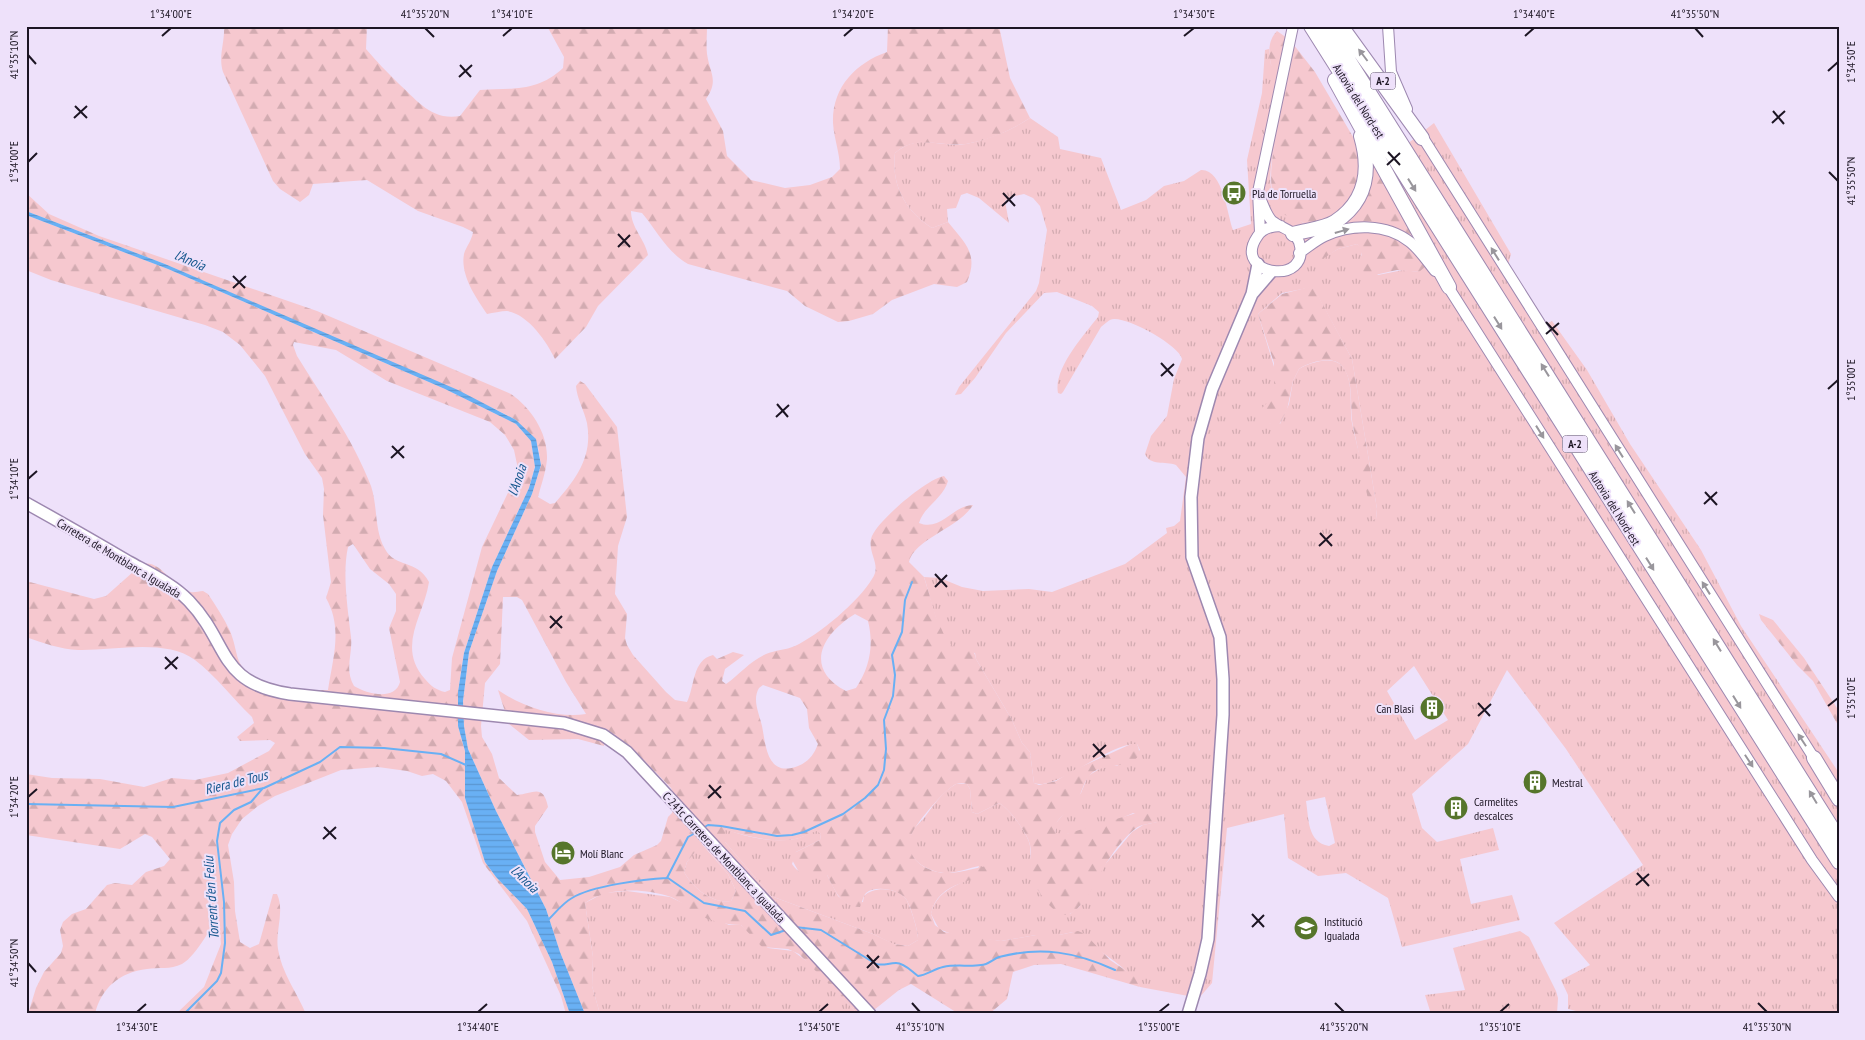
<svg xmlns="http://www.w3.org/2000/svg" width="1865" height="1040" viewBox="0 0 1865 1040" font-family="'PT Sans Narrow',sans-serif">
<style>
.grass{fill:url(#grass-tufts);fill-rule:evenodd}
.forest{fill:url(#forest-firs);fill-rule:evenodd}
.water{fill:url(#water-rules)}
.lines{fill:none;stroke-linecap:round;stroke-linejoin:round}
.stream{stroke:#69b0f4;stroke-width:2}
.tertiary-casing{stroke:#9d88b0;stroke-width:12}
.secondary-casing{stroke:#9d88b0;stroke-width:14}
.motorway-casing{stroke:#9d88b0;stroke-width:16}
.tertiary{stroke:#fff;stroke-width:10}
.secondary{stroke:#fff;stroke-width:11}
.motorway{stroke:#fff;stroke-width:14}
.oneway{fill:#99969c}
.ticks{fill:none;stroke:#1c1523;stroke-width:2}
.labels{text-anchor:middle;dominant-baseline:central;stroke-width:4;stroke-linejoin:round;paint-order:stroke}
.shield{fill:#eee1fa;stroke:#5b5264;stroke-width:1}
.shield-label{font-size:11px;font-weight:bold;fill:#1c1523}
.street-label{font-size:12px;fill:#1c1523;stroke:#eee1fa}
.poi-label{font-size:12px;fill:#1c1523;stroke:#eee1fa;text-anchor:start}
.water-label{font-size:14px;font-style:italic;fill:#15578e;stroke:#eee1fa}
.neatline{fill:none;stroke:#1c1523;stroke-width:2}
.ticks-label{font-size:12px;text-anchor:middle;fill:#1c1523}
</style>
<defs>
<pattern id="grass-tufts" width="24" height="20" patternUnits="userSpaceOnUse" patternTransform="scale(1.25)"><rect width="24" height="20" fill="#f6c8cf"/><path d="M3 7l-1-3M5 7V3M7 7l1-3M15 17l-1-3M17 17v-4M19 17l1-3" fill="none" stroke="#d2abb1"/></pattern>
<pattern id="forest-firs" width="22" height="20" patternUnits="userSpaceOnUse" patternTransform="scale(1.25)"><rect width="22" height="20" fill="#f6c8cf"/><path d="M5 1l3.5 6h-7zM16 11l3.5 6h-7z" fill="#d2abb1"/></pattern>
<pattern id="water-rules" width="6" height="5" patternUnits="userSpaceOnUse" patternTransform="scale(1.25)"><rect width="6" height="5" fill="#69b0f4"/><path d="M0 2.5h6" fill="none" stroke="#5a96d1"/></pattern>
</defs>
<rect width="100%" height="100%" fill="#eee1fa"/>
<path class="grass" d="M 1269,49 L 1271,65 L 1289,77 C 1289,109 1258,173 1276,202 C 1287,221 1290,213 1305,224 C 1315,231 1320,245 1326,256 L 1338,249 L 1357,244 L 1361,248 L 1361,255 L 1378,275 L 1403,270 L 1419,272 L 1378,167 L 1434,123 L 1511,254 L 1508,265 L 1546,324 L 1552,321 L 1587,370 L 1630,444 L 1701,550 L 1741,626 L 1839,773 L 1839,1014 L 1588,1014 L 1568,1009 L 1568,995 L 1561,980 L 1590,965 L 1554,923 L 1643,865 L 1566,749 L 1507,670 L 1468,744 L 1412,794 L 1422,828 L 1437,842 L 1493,828 L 1499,850 L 1460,859 L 1471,904 L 1512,895 L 1520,920 L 1402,947 L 1388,898 L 1346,873 L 1318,876 L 1288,858 L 1284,814 L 1227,828 L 1212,983 L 1199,998 L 1140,987 C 1131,969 1090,945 1073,932 L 1059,935 L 1036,935 L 1001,941 L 957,936 L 939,929 L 931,914 C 936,891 957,885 976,876 L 979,866 C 969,868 959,872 949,873 C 929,874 899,857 912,833 C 914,827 920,823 924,818 C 933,806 942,792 956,784 L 967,784 L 970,789 L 972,812 L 977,814 L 999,803 C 1009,808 1029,835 1030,846 C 1032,880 1035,901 1070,914 L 1079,907 L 1103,867 L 1132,832 L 1143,825 L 1157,822 L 1133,813 C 1116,821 1074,837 1055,834 L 1056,823 L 1081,793 L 1088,776 L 1104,766 L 1117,766 L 1140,750 L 1137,744 C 1109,742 1056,792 1034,783 L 1030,752 L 1022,743 L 1012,720 L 976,659 L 975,653 C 969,652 961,651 955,649 C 938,640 930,594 924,577 L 940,578 L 962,587 L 983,591 L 1029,589 L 1052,592 L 1125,564 L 1167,533 L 1166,528 L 1174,526 L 1180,521 L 1186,477 L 1176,465 C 1165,461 1150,466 1145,454 L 1151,436 L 1167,416 L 1174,379 L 1182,359 C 1179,345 1129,318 1114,319 C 1109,319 1105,324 1101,327 L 1063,392 L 1061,394 L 1058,393 C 1053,369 1084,335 1098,317 L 1099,312 L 1092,306 L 1057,292 L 1044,293 L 1006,333 L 975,378 L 961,394 L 955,395 L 959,387 L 1036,291 L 1039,283 L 1047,230 L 1040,206 L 1033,198 L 1024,194 L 1010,197 L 1005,201 L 1009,223 L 979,198 L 967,193 L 961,195 L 956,208 L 947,209 L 948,222 L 932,228 C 905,211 891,185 895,153 C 919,132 939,148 966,144 C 989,139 1010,131 1030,118 L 1058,137 L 1060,149 L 1101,158 L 1121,210 L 1146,200 L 1164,186 L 1184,181 L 1201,170 C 1223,169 1227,214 1233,230 L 1251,224 L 1247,160 L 1262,93 L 1265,50 ZM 1313,287 L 1352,359 L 1377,509 L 1376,519 L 1371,511 C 1368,481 1358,453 1352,423 C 1349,406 1355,377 1340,364 C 1330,356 1308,363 1299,369 L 1293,381 L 1289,404 L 1280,424 L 1269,423 L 1275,393 L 1275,370 L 1258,314 L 1282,293 ZM 1414,666 L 1448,720 L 1415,740 L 1387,691 ZM 1325,797 L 1335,843 L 1329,846 C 1307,842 1309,819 1306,801 Z
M 725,829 C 746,837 772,843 795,839 C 802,838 809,833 817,830 L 821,834 L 820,840 L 796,852 L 792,864 C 802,879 812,874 827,875 L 838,896 L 848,904 L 863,902 L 864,896 C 873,886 898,887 906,899 C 910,905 919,933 918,940 L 908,946 L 893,944 L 873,934 L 771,896 L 725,842 Z
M 701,843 L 728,874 L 736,891 L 731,901 C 712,904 693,888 684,872 L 687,862 Z
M 627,891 L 670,897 L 729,925 L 741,925 L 768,948 L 793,951 L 809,963 L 858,1014 L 600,1014 L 592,986 L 593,957 L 585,903 L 604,893 Z
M 1520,931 L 1529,937 L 1556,991 L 1558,998 L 1557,1014 L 1431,1014 L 1425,995 L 1465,990 L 1453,948 Z"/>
<path class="forest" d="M 224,26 L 367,26 L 366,49 C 376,61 387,72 398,83 C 417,100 431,121 460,116 L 480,90 C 512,88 538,92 563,68 L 564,57 L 547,26 L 707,26 C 707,36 706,45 707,54 C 710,74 719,80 706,99 L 723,131 L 727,156 L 751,180 L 785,188 L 810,185 L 832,177 L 840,169 C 840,153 834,139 833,123 C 832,87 856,63 887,52 L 888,26 L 999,26 L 1010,78 L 1030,118 C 1010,131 990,140 966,144 C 940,147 916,134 895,153 C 891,185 905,211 932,228 L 948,222 C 965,243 979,254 967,282 L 957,287 L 934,284 L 892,300 L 873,314 L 849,321 L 838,322 L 805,306 L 787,291 L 688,264 C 666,251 658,232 642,213 L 631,211 C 631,228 645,239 648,255 L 598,306 L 586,327 L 555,359 C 547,342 528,314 507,311 C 501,311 493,313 487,314 C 476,298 460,275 464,254 C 466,247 472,240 473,232 L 463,227 L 418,211 L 367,180 L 313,184 L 309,195 L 300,202 L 280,189 L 273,181 L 223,72 C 218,56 225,43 224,26 Z
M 1277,31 L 1290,40 L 1315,72 L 1356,142 L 1362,157 L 1378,167 L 1419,240 L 1426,266 L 1419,272 L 1397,270 L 1366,277 C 1359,267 1365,252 1357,244 L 1338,249 L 1321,260 C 1317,247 1317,231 1304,223 C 1296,219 1287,218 1280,211 C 1258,186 1283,110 1289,80 L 1286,75 L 1279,75 L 1273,72 C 1269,58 1266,42 1277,31 Z
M 26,193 L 49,214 L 99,236 L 317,311 L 511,394 C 531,408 548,433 547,459 C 546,472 541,485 538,497 L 550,504 L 555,503 C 576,479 593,457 587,423 C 584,410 577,399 576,386 L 580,381 L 585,384 L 617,427 L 627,517 L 618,546 L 615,594 L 627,614 L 625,638 L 627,645 L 633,655 L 666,692 L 675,700 L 687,702 C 695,686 692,660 713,655 L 717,659 L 733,652 L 744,655 L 725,669 L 722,681 L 726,684 C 740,674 750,661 766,654 C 775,650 786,650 795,646 C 819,635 859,601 872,579 C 882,565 868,554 871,539 C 874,523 928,478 944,476 L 948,481 C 943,499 924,506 919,523 C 941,532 953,505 973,505 C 959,528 914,539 909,562 L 924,577 L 936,617 L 946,639 L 954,648 C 966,647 974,646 976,659 L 1012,720 L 1022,743 L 1030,752 L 1034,783 L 1039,785 L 1056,781 L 1072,771 L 1131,744 L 1137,744 C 1149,769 1105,763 1093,772 C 1083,780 1083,792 1076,802 C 1071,810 1062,814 1057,822 C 1056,825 1056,830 1055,833 L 1066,834 L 1143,811 L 1155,815 L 1157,822 C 1150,824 1141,824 1135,829 C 1124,837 1111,855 1104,867 C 1097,878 1078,922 1061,914 C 1049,909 1034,887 1032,875 C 1030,865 1032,854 1030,845 C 1028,834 1009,808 999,803 L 977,814 L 972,812 L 970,789 L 967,784 C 963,783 960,783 956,784 C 945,789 914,825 911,836 C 904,858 925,871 944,873 C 959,874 981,866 997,864 L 1003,867 C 978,883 938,879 931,914 L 935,925 L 944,932 L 1001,941 L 1036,935 L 1059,935 L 1078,931 L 1085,934 L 1110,960 L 1134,976 L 1140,987 L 1061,964 L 1034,965 L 1013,972 L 1007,999 L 989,1014 L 959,1014 L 911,984 L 899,990 L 874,1010 L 876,1014 L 858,1014 L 799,954 L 788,949 L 762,947 L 741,925 C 726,925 710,921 697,914 C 688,909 681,901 671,897 C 645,888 607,887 585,903 L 593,957 L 592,986 L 600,1014 L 585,1014 L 560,952 L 546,909 L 496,811 L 468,749 L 464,726 L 463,701 L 469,652 L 497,571 L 532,494 L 541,465 L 538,447 L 516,420 L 495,409 L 165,264 L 26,211 ZM 503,597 L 517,597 L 522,600 L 566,682 L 586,714 C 558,719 521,706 498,690 L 509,724 L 529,740 L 578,739 L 604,746 L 605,728 L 630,746 L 671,788 L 676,798 L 675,804 L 672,813 L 668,817 L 661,841 L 657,845 L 634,855 L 620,867 L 589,877 L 560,880 L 545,862 L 535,832 L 535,826 L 548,807 C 543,783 533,794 517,795 L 499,778 L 492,754 L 482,737 L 481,726 L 485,683 L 500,664 ZM 855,614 L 868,621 C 874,645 870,667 856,688 L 846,691 C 803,668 822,634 855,614 ZM 763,685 L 800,698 L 807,709 L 809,728 L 818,744 C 814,755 808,762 798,766 C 767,778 766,746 762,726 C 759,713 752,700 759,688 ZM 725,830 C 747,836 772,843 795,839 C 803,838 809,833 817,831 L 821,834 L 820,840 L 792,854 L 791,858 L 800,874 L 810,878 L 827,875 C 835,890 840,906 860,907 C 862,903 863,896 866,893 C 875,885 899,889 906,899 C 910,904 919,933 918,940 L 908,946 L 894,944 L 873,934 L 771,896 L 725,842 ZM 702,843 L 728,874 L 736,891 L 731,901 C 712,904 693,888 684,872 L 687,862 Z
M 26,215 L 168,269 L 445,389 L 516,424 L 531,441 L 535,466 L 529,488 L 492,567 L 464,653 L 458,692 L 458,726 L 465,751 L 465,798 L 485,862 L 496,877 L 527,909 L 552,962 L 570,1014 L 566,1014 L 561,996 L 527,921 L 483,863 L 462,802 L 446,781 L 433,774 L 422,776 L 407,771 L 378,767 L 341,770 L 275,796 L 258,806 L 242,819 L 232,834 L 228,845 L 234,882 L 235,911 L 240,942 L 250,948 L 259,944 L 273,894 L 277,894 C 285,912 275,930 278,949 C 281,971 297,993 306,1014 L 176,1014 L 204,987 L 221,944 L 219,921 C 211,923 198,955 182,964 C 170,970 159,967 147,969 C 120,972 101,988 95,1014 L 28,1014 L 36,988 L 44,972 L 61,953 L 63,946 L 60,930 L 63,922 L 72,914 L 86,909 L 107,885 L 115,883 L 132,885 L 146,872 L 164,866 L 170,859 L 152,837 L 145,834 L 120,849 L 26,835 L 26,774 L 52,778 L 100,779 L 144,787 L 172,778 L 195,780 L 228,773 L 269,751 L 275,743 L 270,740 L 240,741 L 237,737 L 254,723 L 252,717 C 233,699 216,676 195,660 C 165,638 113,651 78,650 C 60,649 43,643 26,637 L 26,581 L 94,599 L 106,596 L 142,564 C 162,559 172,589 191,592 C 194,593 199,591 203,591 L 208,594 C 216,606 224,618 230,631 C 239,653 233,661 253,679 L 291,690 L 328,690 C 333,657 343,628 326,598 L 331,582 L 323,515 L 324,489 L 322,478 L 305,454 L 265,376 L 240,345 L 223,332 L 205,325 L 51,280 L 26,270 ZM 294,342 L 336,350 L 387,381 L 490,422 L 505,435 L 514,450 L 518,469 L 515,478 L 482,547 L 452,658 L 450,690 L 445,692 C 436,690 431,686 425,679 C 396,646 424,616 429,582 C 417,559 395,568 385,549 C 374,530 378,507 371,486 C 353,439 323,398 297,356 L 293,345 ZM 353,544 L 370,569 L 389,584 L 396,594 L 396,611 L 389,628 L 400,682 C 395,701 367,694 354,686 C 344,669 353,654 351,637 C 348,610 342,574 348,547 Z
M 1313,286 L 1352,359 L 1377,509 L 1376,519 L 1373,520 C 1365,489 1360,457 1353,426 C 1349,407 1355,382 1342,366 C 1333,355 1309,362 1299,369 L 1293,381 L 1287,410 L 1278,427 L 1267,422 L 1261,414 L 1262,408 L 1274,396 L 1274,363 L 1258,314 L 1282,294 Z
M 1759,614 L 1773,620 L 1804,658 L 1839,711 L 1839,727 L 1813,681 L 1797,665 L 1761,620 Z"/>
<path class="water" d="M 26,211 L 165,264 L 458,390 L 516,420 L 536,439 L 541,465 L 532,494 L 497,571 L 469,652 L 463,701 L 464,726 L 468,749 L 496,811 L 546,909 L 560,952 L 585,1014 L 570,1014 L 552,962 L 527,909 L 496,877 L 485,862 L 465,798 L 465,751 L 458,726 L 458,692 L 464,653 L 492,567 L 529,488 L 535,467 L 531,441 L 516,424 L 445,389 L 168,269 L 26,215 Z"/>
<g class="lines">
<path class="stream" d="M 26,804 L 173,807 L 264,788 L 320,762 L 340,747 L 384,748 L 441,754 L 466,765
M 703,828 L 708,825 L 721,826 L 777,836 L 792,835 L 804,832 L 843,814 L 865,798 L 878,785 L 884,770 L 886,749 L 884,720 L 893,696 L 895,675 L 892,655 L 902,632 L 905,600 L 912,582
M 668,878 L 704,903 L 745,911 L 771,935 L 786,930
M 549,919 C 556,912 563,903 572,898 C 591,886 644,879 667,878 L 688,837 L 697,832
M 795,927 L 821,930 L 876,964 C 884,966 888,963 896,963 C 905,963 912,972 918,976 C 927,975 934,969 943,967 C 956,964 969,967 981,965 C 988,965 993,959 999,957 C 1041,946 1076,952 1115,970
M 184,1014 L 217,981 L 221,973 L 225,943 L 224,902 L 217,841 L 220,823 L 234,810 L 251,802 L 263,788"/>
<defs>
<path id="tertiary" d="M 1388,26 L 1391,72 L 1407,109
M 1420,133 L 1817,763
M 1261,200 C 1264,207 1267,216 1272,221 C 1282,229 1294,229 1299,242 C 1313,287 1231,276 1257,237 C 1262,228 1271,226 1281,226
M 1260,232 L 1258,192 L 1293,26
M 1299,253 C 1307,248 1316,240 1325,236 C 1351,224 1386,223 1410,242 C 1419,249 1427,261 1435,271
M 1445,282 L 1812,860 L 1839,897"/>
<path id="secondary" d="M 1253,293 L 1271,272
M 26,503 C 60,522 95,542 129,562 C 149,573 173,584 189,601 C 230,644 217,683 290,694 L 564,723 L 603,735 L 627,752 L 870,1014
M 1188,1014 L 1200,974 L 1208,939 L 1223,715 L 1223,679 L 1220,637 L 1192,557 L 1191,497 L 1198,438 L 1212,389 L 1252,294 L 1258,264"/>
<path id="motorway" d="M 1311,26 L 1839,862
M 1327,26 L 1839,839
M 1341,26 L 1422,138
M 1335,80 L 1449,287
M 1293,234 C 1306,230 1324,229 1335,222 C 1367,201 1371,170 1361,136
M 1814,758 L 1839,799"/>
</defs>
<use href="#tertiary" class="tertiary-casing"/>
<use href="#secondary" class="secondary-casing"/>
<use href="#motorway" class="motorway-casing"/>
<use href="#tertiary" class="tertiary"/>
<use href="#secondary" class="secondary"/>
<use href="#motorway" class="motorway"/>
</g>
<defs><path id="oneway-solid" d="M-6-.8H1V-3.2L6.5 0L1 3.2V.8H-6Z" transform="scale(1.25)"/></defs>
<g class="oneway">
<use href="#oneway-solid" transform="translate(1363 55) rotate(-127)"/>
<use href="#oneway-solid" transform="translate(1412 185) rotate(58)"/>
<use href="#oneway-solid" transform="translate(1342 231) rotate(-16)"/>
<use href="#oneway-solid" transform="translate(1495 254) rotate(-122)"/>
<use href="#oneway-solid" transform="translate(1498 323) rotate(58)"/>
<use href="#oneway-solid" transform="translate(1545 370) rotate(-122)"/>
<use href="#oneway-solid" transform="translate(1540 432) rotate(58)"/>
<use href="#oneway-solid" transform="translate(1619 451) rotate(-122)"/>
<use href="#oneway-solid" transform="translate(1631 507) rotate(-122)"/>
<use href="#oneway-solid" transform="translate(1650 564) rotate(58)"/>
<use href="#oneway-solid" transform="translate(1706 588) rotate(-122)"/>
<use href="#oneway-solid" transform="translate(1717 645) rotate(-122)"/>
<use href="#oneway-solid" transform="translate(1737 702) rotate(58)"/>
<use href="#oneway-solid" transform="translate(1802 740) rotate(-123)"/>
<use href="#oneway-solid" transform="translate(1749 761) rotate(57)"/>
<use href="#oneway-solid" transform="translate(1813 797) rotate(-121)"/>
</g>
<path class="ticks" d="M 425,28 L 434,37M 1695,28 L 1703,37M 162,36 L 171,28M 503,36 L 512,28M 844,36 L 853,28M 1184,36 L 1194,28M 1525,36 L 1534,28M 28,55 L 36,64M 460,65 L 471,77M 1828,71 L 1838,62M 459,77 L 472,65M 75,106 L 87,118M 1773,111 L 1784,124M 74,118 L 87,106M 1772,123 L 1785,111M 1388,152 L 1400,165M 28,162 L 37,153M 1387,165 L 1400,153M 1829,172 L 1838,181M 1003,193 L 1015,206M 1002,206 L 1015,194M 618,234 L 630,247M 618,247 L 630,235M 233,276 L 245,288M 233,288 L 246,276M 1546,322 L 1558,335M 1546,334 L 1559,323M 1161,363 L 1173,376M 1161,376 L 1174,364M 1828,389 L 1838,380M 777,404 L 788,417M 776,417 L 789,405M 392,446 L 404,458M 391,458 L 404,446M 28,479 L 37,471M 1705,492 L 1717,505M 1704,504 L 1717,492M 1320,533 L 1332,546M 1319,546 L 1332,534M 935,574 L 947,587M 935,587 L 947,575M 550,616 L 562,628M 550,628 L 562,616M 165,657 L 177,669M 165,669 L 178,657M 1478,703 L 1490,716M 1828,706 L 1838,698M 1478,716 L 1491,704M 1093,744 L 1105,757M 1093,757 L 1106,745M 709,785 L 721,798M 28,797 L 37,789M 708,798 L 721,786M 324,827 L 336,839M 323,839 L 336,827M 1637,873 L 1649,886M 1636,885 L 1649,874M 1252,914 L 1264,927M 1252,927 L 1264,915M 867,955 L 879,968M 28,963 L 36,972M 867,968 L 879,956M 912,1003 L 920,1012M 1335,1003 L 1344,1012M 1758,1003 L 1767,1012M 137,1012 L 146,1004M 478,1012 L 487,1004M 819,1012 L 828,1004M 1159,1012 L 1169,1004M 1500,1012 L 1509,1004"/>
<defs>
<symbol id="bus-disc" viewBox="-11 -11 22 22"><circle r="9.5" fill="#56752b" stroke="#eee1fa"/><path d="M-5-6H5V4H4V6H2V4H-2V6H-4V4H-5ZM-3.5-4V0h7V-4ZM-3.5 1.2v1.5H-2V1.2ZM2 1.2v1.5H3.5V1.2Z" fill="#fff"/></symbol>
<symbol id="building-disc" viewBox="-11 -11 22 22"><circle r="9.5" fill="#56752b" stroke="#eee1fa"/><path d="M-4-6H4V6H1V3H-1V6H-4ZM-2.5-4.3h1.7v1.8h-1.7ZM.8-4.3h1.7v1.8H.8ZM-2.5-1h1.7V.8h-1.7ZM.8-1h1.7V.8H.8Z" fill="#fff"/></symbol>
<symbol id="hotel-disc" viewBox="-11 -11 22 22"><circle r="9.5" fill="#56752b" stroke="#eee1fa"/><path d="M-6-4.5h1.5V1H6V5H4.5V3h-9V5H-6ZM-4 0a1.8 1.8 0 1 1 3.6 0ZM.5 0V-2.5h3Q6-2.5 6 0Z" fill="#fff"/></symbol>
<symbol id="school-disc" viewBox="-11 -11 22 22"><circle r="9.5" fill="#56752b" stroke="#eee1fa"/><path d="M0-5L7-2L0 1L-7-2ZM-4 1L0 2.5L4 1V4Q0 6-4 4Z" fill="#fff"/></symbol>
</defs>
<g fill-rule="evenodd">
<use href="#bus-disc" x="1220" y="179" width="28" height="28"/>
<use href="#building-disc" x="1418" y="694" width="28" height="28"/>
<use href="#building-disc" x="1521" y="768" width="28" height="28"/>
<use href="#building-disc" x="1442" y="794" width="28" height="28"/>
<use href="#hotel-disc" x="549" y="839" width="28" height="28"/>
<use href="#school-disc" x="1292" y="914" width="28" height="28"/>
</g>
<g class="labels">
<g class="shield">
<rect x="1370.5" y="72.5" width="25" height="17" rx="4"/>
<rect x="1562.5" y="435.5" width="25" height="17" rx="4"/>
</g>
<g class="shield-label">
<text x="1383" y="81">A-2</text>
<text x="1575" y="444">A-2</text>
</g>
<g class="street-label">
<text transform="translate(1359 101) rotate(58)">Autovia del Nord-est</text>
<text transform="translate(1615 508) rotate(58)">Autovia del Nord-est</text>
<text transform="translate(119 558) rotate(31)">Carretera de Montblanc a Igualada</text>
<text transform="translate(724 857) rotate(47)">C-241c Carretera de Montblanc a Igualada</text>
</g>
<g class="poi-label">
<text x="1252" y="193">Pla de Torruella</text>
<text x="1414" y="708" text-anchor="end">Can Blasi</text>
<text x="1552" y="782">Mestral</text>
<text x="1474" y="801">Carmelites<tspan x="1474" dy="14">descalces</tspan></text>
<text x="580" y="853">Molí Blanc</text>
<text x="1324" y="921">Institució<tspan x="1324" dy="14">Igualada</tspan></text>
</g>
<g class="water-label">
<text transform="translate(190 260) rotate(23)">l'Anoia</text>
<text transform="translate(517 480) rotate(-71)">l'Anoia</text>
<text transform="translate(236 782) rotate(-14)">Riera de Tous</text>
<text transform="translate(525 879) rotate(44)">l'Anoia</text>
<text transform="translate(211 898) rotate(-94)">Torrent d'en Feliu</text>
</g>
</g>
<rect width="1865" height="1040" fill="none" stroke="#eee1fa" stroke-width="55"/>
<rect x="28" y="28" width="1810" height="984" class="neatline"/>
<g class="ticks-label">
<text x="171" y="18">1°34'00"E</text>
<text x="425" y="18">41°35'20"N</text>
<text x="512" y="18">1°34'10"E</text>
<text x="853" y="18">1°34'20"E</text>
<text x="1194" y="18">1°34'30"E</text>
<text x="1534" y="18">1°34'40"E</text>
<text x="1695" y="18">41°35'50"N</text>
<text transform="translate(14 55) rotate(-90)" y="4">41°35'10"N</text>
<text transform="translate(1851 62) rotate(-90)" y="4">1°34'50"E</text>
<text transform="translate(14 162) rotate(-90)" y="4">1°34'00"E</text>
<text transform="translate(1851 181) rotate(-90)" y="4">41°35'50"N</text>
<text transform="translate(1851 380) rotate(-90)" y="4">1°35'00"E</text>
<text transform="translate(14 479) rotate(-90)" y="4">1°34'10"E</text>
<text transform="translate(1851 698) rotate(-90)" y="4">1°35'10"E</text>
<text transform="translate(14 797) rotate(-90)" y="4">1°34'20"E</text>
<text transform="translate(14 963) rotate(-90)" y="4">41°34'50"N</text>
<text x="137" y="1031">1°34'30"E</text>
<text x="478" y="1031">1°34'40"E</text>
<text x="819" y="1031">1°34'50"E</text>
<text x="920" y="1031">41°35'10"N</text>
<text x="1159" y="1031">1°35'00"E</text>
<text x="1344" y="1031">41°35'20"N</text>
<text x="1500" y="1031">1°35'10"E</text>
<text x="1767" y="1031">41°35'30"N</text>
</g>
</svg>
